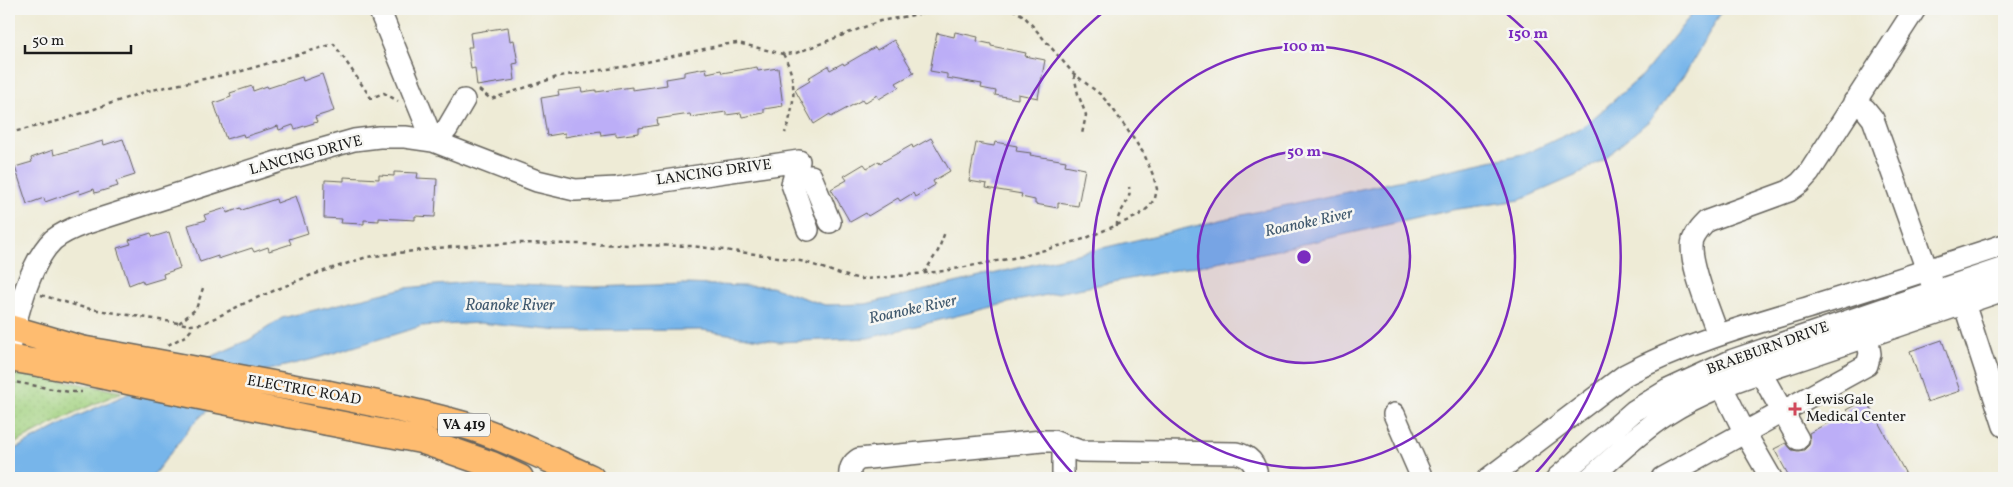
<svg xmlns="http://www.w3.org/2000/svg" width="2013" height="487" viewBox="0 0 2013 487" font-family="Vollkorn,serif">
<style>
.park{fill:url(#park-dots);stroke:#60774e}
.water{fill:#77b5ea;stroke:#4a6883}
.building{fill:#bcaef7}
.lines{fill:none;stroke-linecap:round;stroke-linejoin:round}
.minor-casing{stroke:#66645d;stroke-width:24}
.major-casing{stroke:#66645d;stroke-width:29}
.path{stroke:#66645d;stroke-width:2.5;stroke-dasharray:4 4;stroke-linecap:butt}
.minor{stroke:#fff;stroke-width:21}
.major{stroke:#febc70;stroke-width:26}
.major-bridge-casing{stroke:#66645d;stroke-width:29;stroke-linecap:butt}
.major-bridge{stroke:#febc70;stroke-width:26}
.ring{fill:none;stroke:#7b2cbf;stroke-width:2.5}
.poi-dot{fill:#d1495b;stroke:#f6f6f2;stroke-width:2}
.labels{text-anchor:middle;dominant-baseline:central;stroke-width:5;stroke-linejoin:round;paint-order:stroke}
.shield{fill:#f6f6f2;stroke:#5d5d5c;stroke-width:1}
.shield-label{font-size:14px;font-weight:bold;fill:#1c1c1c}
.street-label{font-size:15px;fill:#1c1c1c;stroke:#f6f6f2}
.poi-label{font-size:15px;fill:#1c1c1c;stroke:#f6f6f2;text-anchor:start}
.water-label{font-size:16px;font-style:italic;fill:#40596e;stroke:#f6f6f2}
.centre{fill:#7b2cbf;stroke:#f6f6f2;stroke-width:2.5}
.ring-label{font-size:15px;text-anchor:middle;font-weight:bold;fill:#7b2cbf;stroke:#f6f6f2;stroke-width:5;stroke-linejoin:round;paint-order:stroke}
</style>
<defs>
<pattern id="park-dots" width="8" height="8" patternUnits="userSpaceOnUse" patternTransform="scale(1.25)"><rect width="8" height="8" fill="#a3d281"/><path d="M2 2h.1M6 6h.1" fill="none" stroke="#8cb46f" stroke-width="1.8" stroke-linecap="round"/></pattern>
</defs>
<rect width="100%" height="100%" fill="#f6f6f2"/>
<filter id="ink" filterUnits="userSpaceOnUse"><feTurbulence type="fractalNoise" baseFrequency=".02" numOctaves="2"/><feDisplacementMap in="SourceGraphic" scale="10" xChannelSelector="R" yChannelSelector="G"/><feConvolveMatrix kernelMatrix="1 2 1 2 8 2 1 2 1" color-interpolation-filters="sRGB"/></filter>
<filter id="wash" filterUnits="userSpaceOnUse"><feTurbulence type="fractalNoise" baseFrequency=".0096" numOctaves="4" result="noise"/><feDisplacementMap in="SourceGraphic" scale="20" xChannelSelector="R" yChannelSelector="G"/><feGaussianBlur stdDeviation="1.12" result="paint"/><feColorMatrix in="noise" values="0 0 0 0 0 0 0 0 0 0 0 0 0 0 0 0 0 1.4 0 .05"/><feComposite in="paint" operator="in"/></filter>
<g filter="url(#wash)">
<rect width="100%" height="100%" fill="#eeebd6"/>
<path class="park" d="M 9,370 L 122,392 L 78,411 L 9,446 Z"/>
<path class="water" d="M 1696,9 L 1723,9 L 1685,74 L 1650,120 L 1604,159 L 1575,176 L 1520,200 L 1452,210 L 1273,251 L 1016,301 L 868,338 L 779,342 L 702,330 L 561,331 L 480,323 L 422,326 L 314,359 L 264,371 L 220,398 L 193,424 L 155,473 L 148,478 L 9,478 L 9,452 L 78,416 L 249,340 L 282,318 L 405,288 L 468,282 L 593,287 L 686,284 L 771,287 L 825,305 L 866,304 L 1246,214 L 1527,153 L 1583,127 L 1643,75 Z"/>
<g id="blocks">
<path class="building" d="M 508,27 L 510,41 L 514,40 L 518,63 L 513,64 L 515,80 L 477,86 L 475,68 L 471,69 L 468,47 L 472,47 L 470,33 Z
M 955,32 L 978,37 L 977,41 L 991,44 L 991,46 L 1026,53 L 1025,56 L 1045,60 L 1038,98 L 1018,94 L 1018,99 L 995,95 L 996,91 L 981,88 L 982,84 L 947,78 L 947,74 L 930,71 L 937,33 L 954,37 Z
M 894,40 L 914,73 L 896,83 L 899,87 L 879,99 L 877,95 L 864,103 L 862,100 L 831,117 L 830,114 L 814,124 L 795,90 L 810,81 L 808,78 L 828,66 L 830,70 L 843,63 L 844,65 L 875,47 L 877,50 Z
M 757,67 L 758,71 L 778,68 L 783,106 L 764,109 L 764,113 L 742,117 L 741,113 L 726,115 L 726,112 L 691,117 L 690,114 L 657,119 L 658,125 L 639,128 L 639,133 L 616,136 L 616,133 L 601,135 L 600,131 L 565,137 L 565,133 L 547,136 L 541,98 L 559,95 L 558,91 L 581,88 L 582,92 L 596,90 L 596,92 L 632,87 L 632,90 L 667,85 L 666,79 L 684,76 L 684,72 L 706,68 L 707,73 L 721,70 L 722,73 Z
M 322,74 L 334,111 L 315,117 L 317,122 L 295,129 L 293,125 L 279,130 L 278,126 L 244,137 L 243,134 L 226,139 L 214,103 L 231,97 L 230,93 L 252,86 L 253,91 L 267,86 L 268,88 L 302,77 L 303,81 Z
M 931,138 L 950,171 L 933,181 L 935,185 L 915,197 L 913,193 L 900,201 L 898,198 L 868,216 L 866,213 L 850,222 L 831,189 L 847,180 L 844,176 L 864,164 L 867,168 L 879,161 L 880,163 L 912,145 L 913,148 Z
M 123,139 L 135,175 L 116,181 L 118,186 L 95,193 L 94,189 L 80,194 L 79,190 L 45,202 L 44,198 L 27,204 L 15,167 L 32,162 L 31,158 L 53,150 L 54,155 L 103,141 L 104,145 Z
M 995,142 L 1017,146 L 1016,151 L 1031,153 L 1030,155 L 1066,161 L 1065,165 L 1085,169 L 1078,206 L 1058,203 L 1058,208 L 1035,204 L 1035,200 L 1021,197 L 1022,194 L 986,188 L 987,184 L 969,181 L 976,143 L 994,146 Z
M 394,172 L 418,173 L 417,178 L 437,179 L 435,217 L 415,216 L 415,220 L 379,218 L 379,221 L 364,220 L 364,224 L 341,223 L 342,219 L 324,218 L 325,180 L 344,181 L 344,177 L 379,179 L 379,175 L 394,176 Z
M 296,196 L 308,233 L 289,239 L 291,244 L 269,251 L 268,247 L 254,252 L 252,248 L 218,259 L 218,256 L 200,262 L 188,225 L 206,220 L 204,215 L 226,208 L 227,213 L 241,208 L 242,210 L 276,199 L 277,203 Z
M 169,232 L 180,268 L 163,274 L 164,278 L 144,284 L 142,280 L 129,285 L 117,248 L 131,244 L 129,240 L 151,233 L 153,237 Z
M 1942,340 L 1960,391 L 1927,402 L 1910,351 Z
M 1866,399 L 1908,478 L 1790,478 L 1774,449 L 1786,443 L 1792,450 L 1798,451 L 1804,450 L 1809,445 L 1810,439 L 1809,433 L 1848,412 L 1846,410 Z"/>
</g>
</g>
<g filter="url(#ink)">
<use href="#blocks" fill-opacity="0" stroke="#66645d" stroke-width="1"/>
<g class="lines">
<defs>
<path id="minor" d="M 379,9 L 433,141 L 447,129 L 464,100
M 1854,102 L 1865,109 L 1873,119 L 1932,284
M 794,175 L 811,176 L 830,222
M 1960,291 L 2004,426
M 1718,335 C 1711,314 1687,259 1693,240 C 1696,232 1701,227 1707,221 L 1789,191 L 1800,183 L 1809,173 L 1915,9
M 9,348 C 17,317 29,263 53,240 C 62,233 73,228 84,224 L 277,162 L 354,140 L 379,137 L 405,137 L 433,141 L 537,181 L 575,190 L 617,188 L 799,161 L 792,184 L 808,230
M 1754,361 L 1798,439
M 1716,375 L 1745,433 L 1771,478
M 1394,414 L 1422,478
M 1063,446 L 1063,478
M 850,478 C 849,469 851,464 859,459 L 1042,441 L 1053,441 L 1080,451 L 1236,453 C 1250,456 1256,463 1257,478
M 1489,478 L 1625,375 C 1687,342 1753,324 1820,304 C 1882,285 1943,265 2004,245
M 1557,478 L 1634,411 L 1668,390 L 1733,360 L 2004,268
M 1590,478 C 1615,456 1638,433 1666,415 C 1710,386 1760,373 1810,356 C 1874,334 1939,312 2004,290
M 1662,478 L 1867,365 L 1870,354 L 1865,323"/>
<path id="major" d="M 9,328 L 81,349
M 9,358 L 78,370
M 329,394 C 374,403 420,412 464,425 C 508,438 549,460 591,478
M 328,422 L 421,440 L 492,465 L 520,478"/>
</defs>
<use href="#minor" class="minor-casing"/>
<use href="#major" class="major-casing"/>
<path class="path" d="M 783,54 C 798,80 795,106 785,133
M 1074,75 L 1078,94 L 1086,115 L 1082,134
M 479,90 L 491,99 L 560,76 L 629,66 L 722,45 L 738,43 L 783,54 L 796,53 L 880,21 L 947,9
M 9,133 L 62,120 L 147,91 L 242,71 L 334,44 L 371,98 L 384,93 L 398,101
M 1117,226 C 1116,211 1133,202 1129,187
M 924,273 L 938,251 L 945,232
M 41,295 L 85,308 L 191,325 L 201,324 L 217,317 L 247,302 L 309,276 L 367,257 L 437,248 L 517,243 L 692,246 L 778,257 L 805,262 L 843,275 L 861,279 L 880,278 L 944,271 L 1023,256 L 1084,239 L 1138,216 L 1149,207 L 1155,198 L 1157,189 L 1153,175 L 1144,154 L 1113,109 L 1101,95 L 1073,73 L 1024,16 L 1012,9
M 179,323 L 196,309 L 204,285
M 168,345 L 187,335 L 191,330 L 191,325
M 9,381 L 69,392 L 82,392"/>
<use href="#minor" class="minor"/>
<use href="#major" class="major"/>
<defs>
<path id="major-bridge" d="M 81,349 C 164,363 246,380 329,394
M 78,370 C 161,389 245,405 328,422"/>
</defs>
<use href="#major-bridge" class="major-bridge-casing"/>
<use href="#major-bridge" class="major-bridge"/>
</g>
</g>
<circle cx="1304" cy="257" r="106" fill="#7b2cbf" fill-opacity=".12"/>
<g class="ring">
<circle cx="1304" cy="257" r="106"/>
<circle cx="1304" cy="257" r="211"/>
<path d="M1076 477A317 317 0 0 1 1107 9M1501 9A317 317 0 0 1 1532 477"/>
</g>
<path class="poi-dot" d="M1792.5 401.5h5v5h5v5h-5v5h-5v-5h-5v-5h5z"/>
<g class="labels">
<rect class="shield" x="438" y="413.5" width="52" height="23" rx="4"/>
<g class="shield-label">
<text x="464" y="425">VA 419</text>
</g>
<g class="street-label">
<text transform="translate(306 156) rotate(-15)">LANCING DRIVE</text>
<text transform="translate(714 173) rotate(-8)">LANCING DRIVE</text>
<text transform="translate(1768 349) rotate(-20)">BRAEBURN DRIVE</text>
<text transform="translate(304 391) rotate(10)">ELECTRIC ROAD</text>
</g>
<g class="poi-label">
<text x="1806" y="400">LewisGale<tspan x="1806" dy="17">Medical Center</tspan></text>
</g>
<g class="water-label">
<text transform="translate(1309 223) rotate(-12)">Roanoke River</text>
<text x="510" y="306">Roanoke River</text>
<text transform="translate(913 310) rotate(-12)">Roanoke River</text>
</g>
</g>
<circle cx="1304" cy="257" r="8" class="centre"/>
<g class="ring-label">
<text x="1528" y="38">150 m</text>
<text x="1304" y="51">100 m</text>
<text x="1304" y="156">50 m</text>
</g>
<rect width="2013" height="487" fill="none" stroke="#f6f6f2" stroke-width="30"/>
<path d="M25 45v8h106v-8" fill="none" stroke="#1c1c1c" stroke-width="2.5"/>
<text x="32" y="45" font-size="15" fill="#1c1c1c" stroke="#f6f6f2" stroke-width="4" paint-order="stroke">50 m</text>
</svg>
